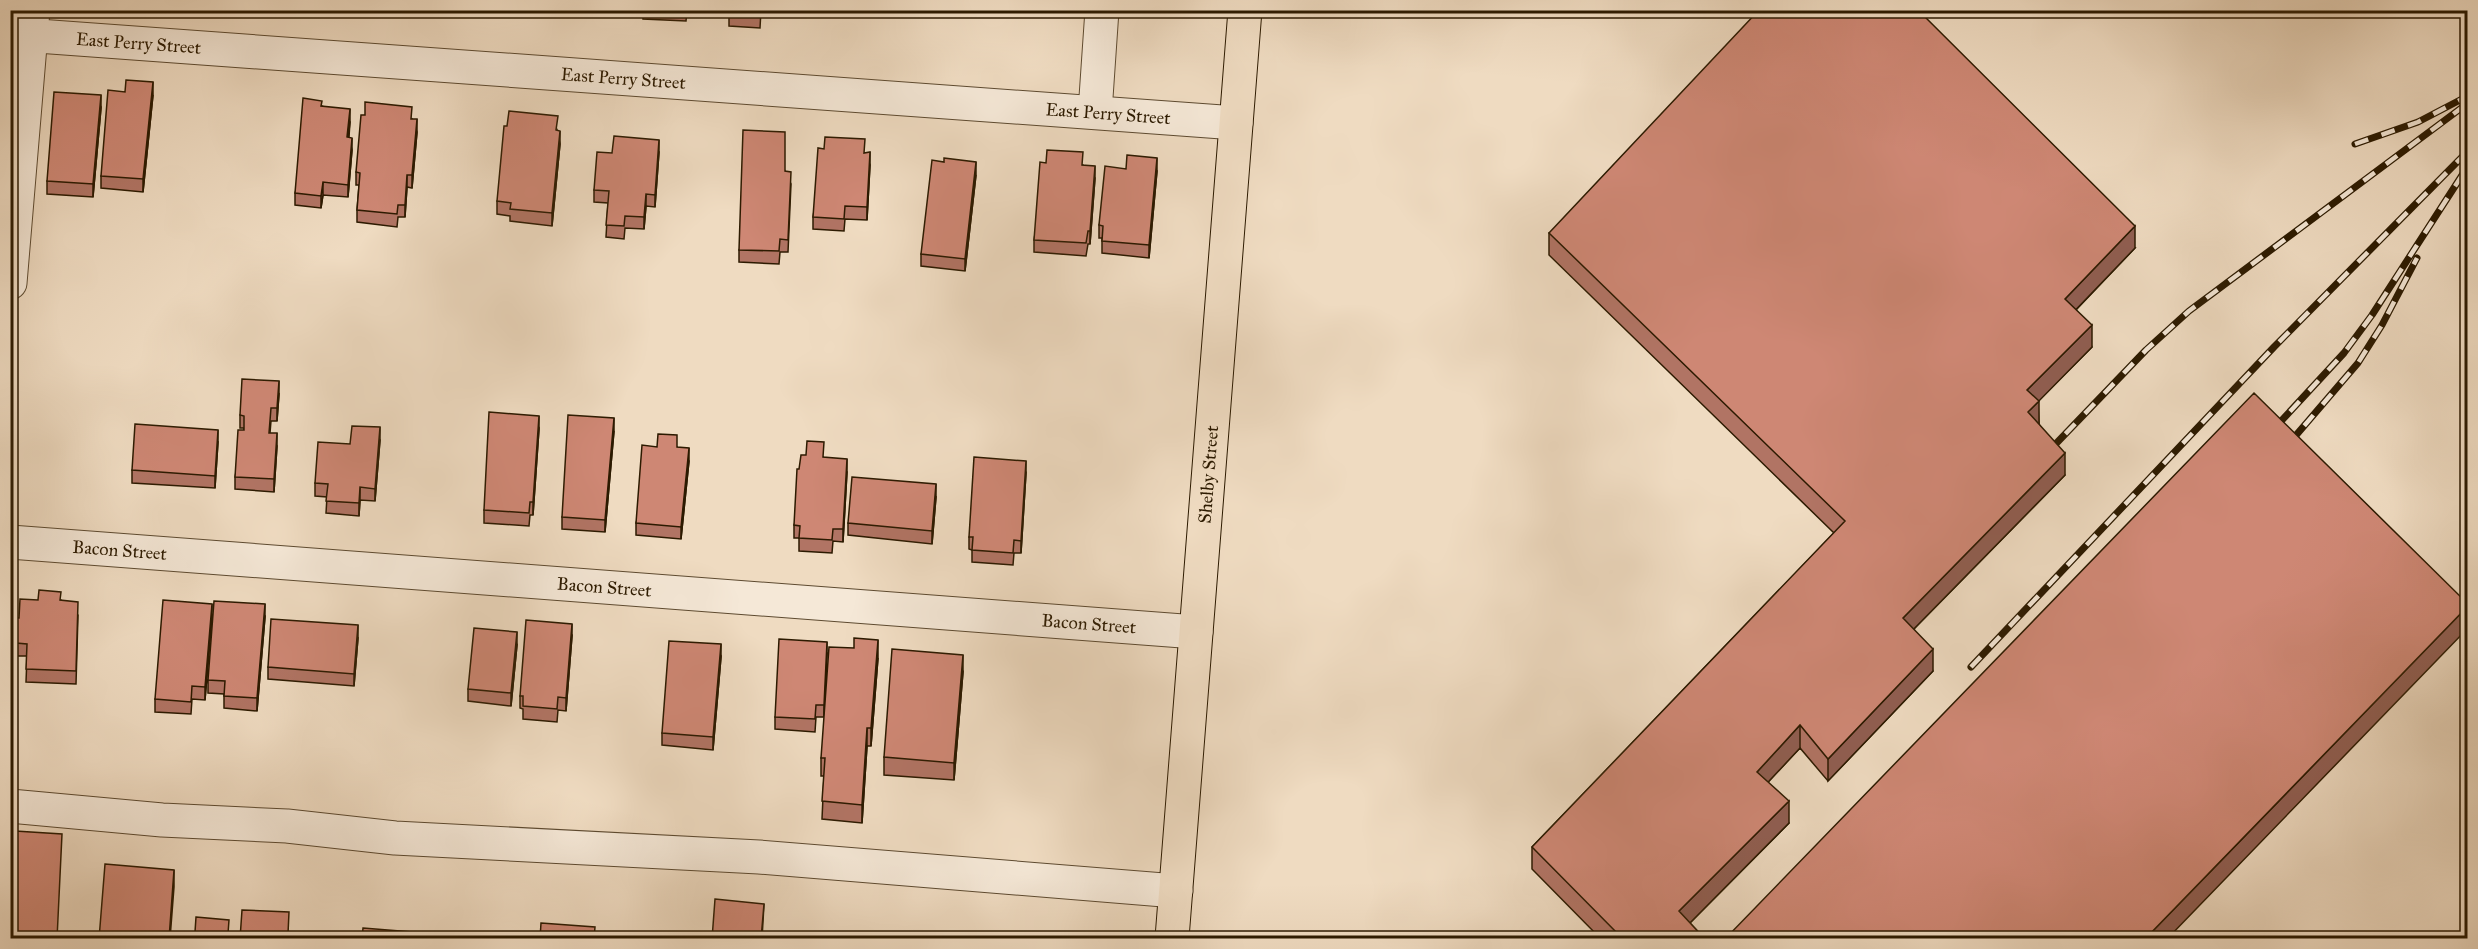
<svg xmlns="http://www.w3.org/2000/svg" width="2478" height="949" viewBox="0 0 2478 949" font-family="'IM FELL Great Primer',serif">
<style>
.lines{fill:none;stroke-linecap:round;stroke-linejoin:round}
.minor-casing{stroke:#5d4a30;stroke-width:35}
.major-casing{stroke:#2c1a00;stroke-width:35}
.minor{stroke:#f5e8d7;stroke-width:33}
.major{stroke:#efdbc1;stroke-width:33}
.rail-casing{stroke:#2c1a00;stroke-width:7}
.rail{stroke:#f5e8d7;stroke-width:4.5;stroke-dasharray:14;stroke-linecap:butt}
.wall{fill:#b17464;stroke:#2c1a00;stroke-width:1.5}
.shaded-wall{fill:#905e51;stroke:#2c1a00;stroke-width:1.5}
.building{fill:#ce8774;stroke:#2c1a00;stroke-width:1.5}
.labels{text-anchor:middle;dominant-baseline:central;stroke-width:6;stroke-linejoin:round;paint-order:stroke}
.street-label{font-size:18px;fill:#2c1a00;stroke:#f5e8d7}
</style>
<rect width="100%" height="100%" fill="#efdbc1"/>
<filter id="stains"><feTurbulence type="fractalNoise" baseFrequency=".00333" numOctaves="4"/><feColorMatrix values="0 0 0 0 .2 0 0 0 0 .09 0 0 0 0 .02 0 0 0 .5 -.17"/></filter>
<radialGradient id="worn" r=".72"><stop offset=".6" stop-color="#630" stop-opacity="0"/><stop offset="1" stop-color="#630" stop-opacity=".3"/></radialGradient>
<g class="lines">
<defs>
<g id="minor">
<path id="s1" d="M 10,34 L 1236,123"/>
<path d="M 1095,112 L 1102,10"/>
<path d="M 10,283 L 33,10"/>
<path id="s2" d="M 10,542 L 1196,632"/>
<path d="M 10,806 L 162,820 L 287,826 L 395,838 L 759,857 L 1176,891"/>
</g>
<g id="major">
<path id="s3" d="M 1172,938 L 1245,10"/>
</g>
</defs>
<use href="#minor" class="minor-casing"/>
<use href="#major" class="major-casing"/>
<use href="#minor" class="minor"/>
<use href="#major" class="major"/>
<defs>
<path id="rail" d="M 2355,144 L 2418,122 L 2462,99
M 2271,432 L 2344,353 L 2372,315 L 2468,166
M 2286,447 L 2358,363 L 2382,325 L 2417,258
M 2046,454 L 2146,350 L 2189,311 L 2468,103
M 1971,667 L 2274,347 L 2468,151"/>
</defs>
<use href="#rail" class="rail-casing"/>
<use href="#rail" class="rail"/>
</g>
<path class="wall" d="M 643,10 L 687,10 L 686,21 L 643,19 Z
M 709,10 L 761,10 L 760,28 L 729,26 L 729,15 L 709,13 Z
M 153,95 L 143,192 L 101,188 L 101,176 Z
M 322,106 L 350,122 L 349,137 L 352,150 L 348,197 L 323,195 L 321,208 L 295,205 L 295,193 Z
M 101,108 L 93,197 L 47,194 L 47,181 Z
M 412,119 L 417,132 L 412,188 L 407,187 L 405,217 L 398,217 L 397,227 L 357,222 L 357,210 L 359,185 L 356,185 L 356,172 Z
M 557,130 L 560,144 L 552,226 L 510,221 L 510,216 L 497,214 L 497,201 Z
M 824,149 L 865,153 L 870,165 L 867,220 L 845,219 L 844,231 L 813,229 L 813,217 Z
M 659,152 L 655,207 L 646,206 L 644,229 L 625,228 L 624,239 L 606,237 L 608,203 L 594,202 L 594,190 L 612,153 Z
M 1046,163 L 1083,165 L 1095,178 L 1090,244 L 1088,244 L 1086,256 L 1034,252 L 1034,240 Z
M 1126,169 L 1157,171 L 1149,258 L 1102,253 L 1102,238 L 1099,238 L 1099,225 Z
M 785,171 L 791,184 L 788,252 L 780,252 L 779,264 L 739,262 L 739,250 Z
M 976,175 L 965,271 L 921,266 L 921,254 Z
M 1549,233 L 2135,248 L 2076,310 L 2092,347 L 2038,401 L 2039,424 L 2065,475 L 1914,629 L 1933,671 L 1828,781 L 1800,748 L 1768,782 L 1789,823 L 1690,923 L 1705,939 L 1601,939 L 1532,869 L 1532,847 L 1834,533 L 1549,255 Z
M 279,394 L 277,421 L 271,421 L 270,433 L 277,446 L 274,492 L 235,489 L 235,477 L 244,430 L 244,428 L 240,428 L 240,415 Z
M 539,429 L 533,515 L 530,515 L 529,526 L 484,523 L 484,510 Z
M 614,431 L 605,532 L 562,529 L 562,517 Z
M 380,440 L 375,501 L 360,500 L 359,516 L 326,513 L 327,497 L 315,496 L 315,483 L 350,444 Z
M 218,442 L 215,488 L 132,483 L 132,470 Z
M 657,447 L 677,447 L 689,461 L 681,539 L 636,535 L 636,523 Z
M 823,457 L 847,472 L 843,542 L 833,541 L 832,553 L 799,551 L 799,538 L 794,538 L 794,525 Z
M 1026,473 L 1021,553 L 1014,553 L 1013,565 L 972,562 L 972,550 L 969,549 L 969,537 Z
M 936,497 L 932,544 L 848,535 L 848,523 Z
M 61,600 L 78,615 L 76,684 L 26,682 L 27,656 L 16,656 L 16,651 L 10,651 L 10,618 L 19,618 Z
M 212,616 L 205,700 L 192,699 L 191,714 L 155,712 L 155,699 Z
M 265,617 L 257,711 L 224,708 L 224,694 L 208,693 L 208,680 Z
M 572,636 L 566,711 L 558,710 L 557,722 L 523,719 L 523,709 L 520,708 L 520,696 Z
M 358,638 L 354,686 L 268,679 L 268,667 Z
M 517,645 L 511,706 L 468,701 L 468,689 Z
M 827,654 L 824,717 L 816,717 L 815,732 L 775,729 L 775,717 Z
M 721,657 L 713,750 L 662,745 L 662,733 Z
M 878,658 L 871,746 L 867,746 L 862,823 L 822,819 L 824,776 L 821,776 L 821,758 Z
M 963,672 L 954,780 L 884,775 L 884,757 Z"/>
<path class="shaded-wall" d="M 153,82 L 153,95 L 143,192 L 143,179 Z
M 101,95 L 101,108 L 93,197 L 93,184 Z
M 350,109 L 350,122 L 347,149 L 347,137 Z
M 417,119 L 417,132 L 412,188 L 412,175 Z
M 560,131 L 560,144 L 552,226 L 552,213 Z
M 352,138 L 352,150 L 348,197 L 348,185 Z
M 659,140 L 659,152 L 655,207 L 655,195 Z
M 870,152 L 870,165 L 867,220 L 867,207 Z
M 1157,158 L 1157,171 L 1149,258 L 1149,245 Z
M 976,162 L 976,175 L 965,271 L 965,259 Z
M 1095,166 L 1095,178 L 1090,244 L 1090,231 Z
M 407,175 L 407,187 L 405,217 L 405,205 Z
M 323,182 L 323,195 L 321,208 L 321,196 Z
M 646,194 L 646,206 L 644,229 L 644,217 Z
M 2135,226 L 2135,248 L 2065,321 L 2065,299 Z
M 2092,325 L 2092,347 L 2030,410 L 2039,401 L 2039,424 L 2028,434 L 2027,390 Z
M 279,381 L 279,394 L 277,421 L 277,408 Z
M 539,416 L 539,429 L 533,515 L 533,502 Z
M 614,418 L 614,431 L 605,532 L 605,520 Z
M 380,427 L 380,440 L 375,501 L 375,489 Z
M 218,430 L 218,442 L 215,488 L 215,476 Z
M 277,433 L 277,446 L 274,492 L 274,479 Z
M 689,448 L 689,461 L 681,539 L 681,527 Z
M 2065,453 L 2065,475 L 1903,640 L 1903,618 Z
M 847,459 L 847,472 L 843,542 L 843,529 Z
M 1026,461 L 1026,473 L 1021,553 L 1021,541 Z
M 936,484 L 936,497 L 932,544 L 932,531 Z
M 360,487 L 360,500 L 359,516 L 359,503 Z
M 212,604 L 212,616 L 205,700 L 205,687 Z
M 265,604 L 265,617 L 257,711 L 257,698 Z
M 2468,606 L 2468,628 L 2167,939 L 2145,939 Z
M 572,624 L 572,636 L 566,711 L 566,698 Z
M 358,625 L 358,638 L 354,686 L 354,674 Z
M 517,632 L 517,645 L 511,706 L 511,693 Z
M 878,640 L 878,658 L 871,746 L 871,728 Z
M 827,642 L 827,654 L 824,717 L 824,705 Z
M 721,644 L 721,657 L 713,750 L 713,737 Z
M 1933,649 L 1933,671 L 1828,781 L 1828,759 Z
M 963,655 L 963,672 L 954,780 L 954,763 Z
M 1800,725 L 1800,748 L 1757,794 L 1757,772 Z
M 867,728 L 867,746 L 862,823 L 862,805 Z
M 1789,801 L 1789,823 L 1679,934 L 1679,911 Z
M 174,870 L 174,887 L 170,939 L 169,939 Z
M 764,904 L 762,939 L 761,939 Z"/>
<path class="building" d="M 729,10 L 760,10 L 760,15 L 729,13 Z
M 1759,10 L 1918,10 L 2135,226 L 2065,299 L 2092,325 L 2027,390 L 2039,401 L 2028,412 L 2065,453 L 1903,618 L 1933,649 L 1828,759 L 1800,725 L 1757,772 L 1789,801 L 1679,911 L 1705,939 L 1623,939 L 1532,847 L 1845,521 L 1549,233 Z
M 126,80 L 153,82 L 143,179 L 101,176 L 108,90 L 125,92 Z
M 54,92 L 101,95 L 93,184 L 47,181 Z
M 303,98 L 322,101 L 321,106 L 350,109 L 347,137 L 352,138 L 348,185 L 323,182 L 321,196 L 295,193 Z
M 365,102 L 412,107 L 411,119 L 417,119 L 412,175 L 407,175 L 405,205 L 398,205 L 397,214 L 357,210 L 360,173 L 356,172 L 361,115 L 365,115 Z
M 509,111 L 558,116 L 556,130 L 560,131 L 552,213 L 510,209 L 511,203 L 497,201 L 504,126 L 507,126 Z
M 743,130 L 785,132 L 785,171 L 791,172 L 788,240 L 780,239 L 779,251 L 739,250 Z
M 614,136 L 659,140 L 655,195 L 646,194 L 644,217 L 625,216 L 624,226 L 606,225 L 609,191 L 594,190 L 597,152 L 612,153 Z
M 825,137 L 865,139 L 864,153 L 870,152 L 867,207 L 845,206 L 844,219 L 813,217 L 818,148 L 824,149 Z
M 1047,150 L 1083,152 L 1082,165 L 1095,166 L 1090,231 L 1088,231 L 1086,243 L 1034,240 L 1040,162 L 1046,163 Z
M 1127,155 L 1157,158 L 1149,245 L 1102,241 L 1103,226 L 1099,225 L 1105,166 L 1126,169 Z
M 944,158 L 976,162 L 965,259 L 921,254 L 932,160 L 944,162 Z
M 242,379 L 279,381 L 277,408 L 271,408 L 269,433 L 277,433 L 274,479 L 235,477 L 238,430 L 244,430 L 244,416 L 240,415 Z
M 2254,393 L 2468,604 L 2468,606 L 2145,939 L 1725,939 Z
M 489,412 L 539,416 L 533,502 L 530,502 L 529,513 L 484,510 Z
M 568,415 L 614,418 L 605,520 L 562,517 Z
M 135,424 L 218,430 L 215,476 L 132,470 Z
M 352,426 L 380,427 L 375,489 L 360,487 L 359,503 L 326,501 L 328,484 L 315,483 L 318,442 L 350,444 Z
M 658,434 L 677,435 L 677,447 L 689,448 L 681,527 L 636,523 L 642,445 L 657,447 Z
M 807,441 L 824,442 L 823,457 L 847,459 L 843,529 L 833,529 L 832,540 L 799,538 L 800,526 L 794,525 L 797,469 L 799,469 L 801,455 L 806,455 Z
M 974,457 L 1026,461 L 1021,541 L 1014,540 L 1013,553 L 972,550 L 973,537 L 969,537 Z
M 852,477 L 936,484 L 932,531 L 848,523 Z
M 39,590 L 61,592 L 60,600 L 78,602 L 76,671 L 26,669 L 27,644 L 16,643 L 16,638 L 10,638 L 10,618 L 19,618 L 20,599 L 38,600 Z
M 163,600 L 212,604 L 205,687 L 192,686 L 191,702 L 155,699 Z
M 214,601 L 265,604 L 257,698 L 224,696 L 225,681 L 208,680 Z
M 271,619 L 358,625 L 354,674 L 268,667 Z
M 526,620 L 572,624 L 566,698 L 558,697 L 557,709 L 523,706 L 523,696 L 520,696 Z
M 474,628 L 517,632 L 511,693 L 468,689 Z
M 854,638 L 878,640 L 871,728 L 867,728 L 862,805 L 822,801 L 825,758 L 821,758 L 829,647 L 854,648 Z
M 779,639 L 827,642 L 824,705 L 816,705 L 815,719 L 775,717 Z
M 669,641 L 721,644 L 713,737 L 662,733 Z
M 892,649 L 963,655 L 954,763 L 884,757 Z
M 15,831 L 62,834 L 57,939 L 10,939 Z
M 105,864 L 174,870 L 169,939 L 99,939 Z
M 715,899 L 764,904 L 761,939 L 712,939 Z
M 242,910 L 289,912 L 288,934 L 329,937 L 329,939 L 240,939 Z
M 196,917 L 229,920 L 228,934 L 233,933 L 232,939 L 188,939 L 189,932 L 195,932 Z
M 541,923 L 595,927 L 594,939 L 540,939 Z
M 363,928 L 474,937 L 474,939 L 362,939 Z"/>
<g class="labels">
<g class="street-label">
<text stroke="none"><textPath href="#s1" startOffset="129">East Perry Street</textPath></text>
<text stroke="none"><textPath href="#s1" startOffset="615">East Perry Street</textPath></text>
<text stroke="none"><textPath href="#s1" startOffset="1101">East Perry Street</textPath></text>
<text stroke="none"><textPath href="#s3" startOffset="465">Shelby Street</textPath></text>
<text stroke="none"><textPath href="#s2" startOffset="110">Bacon Street</textPath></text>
<text stroke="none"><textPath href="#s2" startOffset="596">Bacon Street</textPath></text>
<text stroke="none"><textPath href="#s2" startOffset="1082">Bacon Street</textPath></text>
</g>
</g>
<rect width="2478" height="949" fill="none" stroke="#efdbc1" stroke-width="36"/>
<rect x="12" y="12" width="2454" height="925" fill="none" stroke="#2c1a00" stroke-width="3"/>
<rect x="18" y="18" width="2442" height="913" fill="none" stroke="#2c1a00" stroke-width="1.5"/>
<rect width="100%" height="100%" filter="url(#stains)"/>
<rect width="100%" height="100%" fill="url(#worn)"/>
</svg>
